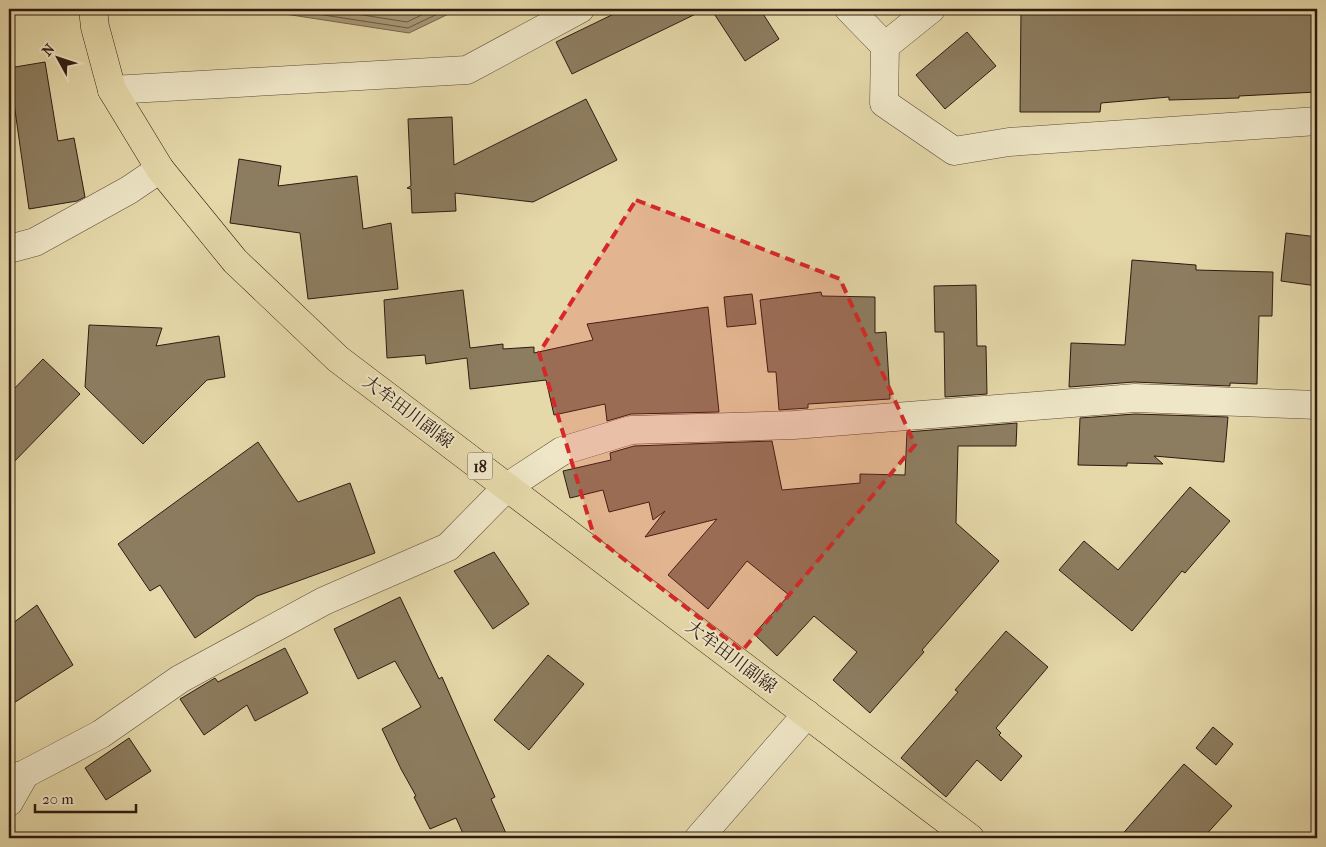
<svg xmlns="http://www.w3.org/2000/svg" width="1326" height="847" viewBox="0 0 1326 847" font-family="'IM FELL French Canon','Noto Serif JP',serif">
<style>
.water{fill:#a79775;stroke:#77654d}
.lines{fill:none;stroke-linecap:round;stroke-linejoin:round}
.shore{stroke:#6a5843;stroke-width:1}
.building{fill:#8d7d60;stroke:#2e1a11}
.minor-casing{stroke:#5c4a37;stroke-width:29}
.major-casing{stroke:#2e1a11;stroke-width:29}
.minor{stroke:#eee6c7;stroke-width:28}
.major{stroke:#e5d8a9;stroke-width:28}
.marked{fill:#d62828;fill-opacity:0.2;stroke:#d62828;stroke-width:4;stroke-dasharray:10 6;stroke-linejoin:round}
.labels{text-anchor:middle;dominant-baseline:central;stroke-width:4;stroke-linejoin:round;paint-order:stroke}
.shield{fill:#eee6c7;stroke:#685748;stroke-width:1}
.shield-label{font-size:16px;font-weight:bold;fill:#2e1a11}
.street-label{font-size:18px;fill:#2e1a11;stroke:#eee6c7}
</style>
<rect width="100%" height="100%" fill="#e5d8a9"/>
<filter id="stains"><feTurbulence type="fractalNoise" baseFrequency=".004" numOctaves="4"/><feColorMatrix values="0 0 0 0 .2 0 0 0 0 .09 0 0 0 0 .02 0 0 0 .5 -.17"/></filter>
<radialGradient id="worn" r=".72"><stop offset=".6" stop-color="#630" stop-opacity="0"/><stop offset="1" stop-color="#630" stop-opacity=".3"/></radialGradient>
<path class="water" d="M 252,9 L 459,9 L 409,33 Z"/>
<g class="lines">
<path class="shore" d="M 285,9 L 408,28 L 448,9
M 325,9 L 407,22 L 434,9"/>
</g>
<path class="building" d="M 624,9 L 706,9 L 572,74 L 556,42 Z
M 711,9 L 760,9 L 779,39 L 745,61 Z
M 1021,9 L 1317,9 L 1317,92 L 1239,96 L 1239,98 L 1169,100 L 1169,97 L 1101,103 L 1100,112 L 1020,112 Z
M 967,32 L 996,66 L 945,109 L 916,75 Z
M 45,62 L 58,141 L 74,138 L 85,197 L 77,201 L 29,209 L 9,68 Z
M 586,99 L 617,160 L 533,202 L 455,193 L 456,211 L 412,213 L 411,189 L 407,188 L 411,186 L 408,119 L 452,117 L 454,165 Z
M 239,159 L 281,166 L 278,186 L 357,176 L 363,229 L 391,223 L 398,289 L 308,299 L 300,233 L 230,223 Z
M 1286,233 L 1317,237 L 1317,286 L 1281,281 Z
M 1132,260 L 1196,265 L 1196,270 L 1273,272 L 1272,316 L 1259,316 L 1257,384 L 1230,383 L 1230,386 L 1134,382 L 1069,387 L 1071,343 L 1125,345 Z
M 976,285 L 977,346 L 986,346 L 987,394 L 945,397 L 944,332 L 935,332 L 934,286 Z
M 463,290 L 470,348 L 503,344 L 503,349 L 534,347 L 534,353 L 593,340 L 587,324 L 708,307 L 719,412 L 631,414 L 607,421 L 605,404 L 554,415 L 546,380 L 470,389 L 467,358 L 426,364 L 425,355 L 387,358 L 384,300 Z
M 821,292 L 822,296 L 875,297 L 875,333 L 886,332 L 890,399 L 808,404 L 808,408 L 779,410 L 776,372 L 768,372 L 760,300 Z
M 752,294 L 756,324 L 727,327 L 724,297 Z
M 89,325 L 162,328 L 156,346 L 219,336 L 225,377 L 207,380 L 143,444 L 85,387 Z
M 43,359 L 80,394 L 9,467 L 9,394 Z
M 1135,414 L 1228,417 L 1224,462 L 1154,456 L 1163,464 L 1127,463 L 1127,466 L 1078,465 L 1080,418 Z
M 1017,423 L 1016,446 L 958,446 L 956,523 L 999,561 L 922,650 L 924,652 L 870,713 L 833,680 L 857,652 L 814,616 L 777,656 L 754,634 L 789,595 L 747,561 L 708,609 L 668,575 L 717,519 L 645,537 L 665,511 L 653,520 L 649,502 L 609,512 L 603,490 L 570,498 L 563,471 L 611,460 L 610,453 L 634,446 L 772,441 L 782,490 L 860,483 L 860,474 L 905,475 L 907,432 Z
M 258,442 L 298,502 L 350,483 L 375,553 L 257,596 L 195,638 L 160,585 L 150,591 L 118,544 Z
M 1190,487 L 1230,521 L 1185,573 L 1182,571 L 1132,631 L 1059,570 L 1084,541 L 1118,570 Z
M 494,552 L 529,604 L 493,629 L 454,571 Z
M 400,597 L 439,679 L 442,677 L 495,797 L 491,799 L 508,838 L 465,838 L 456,818 L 430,829 L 414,797 L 416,796 L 401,769 L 382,729 L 421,707 L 395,661 L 358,679 L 334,629 Z
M 37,605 L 73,665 L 9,706 L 9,626 Z
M 1006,631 L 1048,667 L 996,728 L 1001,733 L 999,735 L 1022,756 L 1001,781 L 977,760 L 946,797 L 901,758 L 958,692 L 955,690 Z
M 285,648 L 308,693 L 255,721 L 247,705 L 204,735 L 180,699 L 215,678 L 218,682 Z
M 548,655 L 584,684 L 529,750 L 494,720 Z
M 1213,727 L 1233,744 L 1216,765 L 1196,748 Z
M 129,738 L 151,771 L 106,800 L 85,768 Z
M 1184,764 L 1232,806 L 1203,838 L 1119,838 Z"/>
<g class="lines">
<defs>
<path id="minor" d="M 849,9 L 885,46 L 884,103 L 954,151 L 1009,142 L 1317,121
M 885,46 L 931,9
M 112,90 L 467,70 L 580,9
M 9,249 L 35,242 L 129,190 L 160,169
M 9,779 L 25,774 L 101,734 L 180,679 L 324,601 L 448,547 L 507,487 L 562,451 L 631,430 L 794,425 L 1135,398 L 1317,405
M 9,802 L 25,774
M 699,838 L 807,714"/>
<path id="major" d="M 93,9 L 95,27 L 112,90 L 160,169 L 235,261 L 338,359 L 970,838"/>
</defs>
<use href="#minor" class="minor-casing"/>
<use href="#major" class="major-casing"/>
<use href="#minor" class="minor"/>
<use href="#major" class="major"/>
</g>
<path class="marked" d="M 636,200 L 840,279 L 915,445 L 742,651 L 594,536 L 539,353 Z"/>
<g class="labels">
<rect class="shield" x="467.5" y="452.5" width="25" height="27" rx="4"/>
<g class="shield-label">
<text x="480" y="466">18</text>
</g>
<g class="street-label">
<text transform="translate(408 412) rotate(37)">大牟田川副線</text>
<text transform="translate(731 657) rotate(37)">大牟田川副線</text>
</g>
</g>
<rect width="1326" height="847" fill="none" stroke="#e5d8a9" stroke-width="30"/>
<rect x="10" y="10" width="1306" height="827" fill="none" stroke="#2e1a11" stroke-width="2.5"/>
<rect x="15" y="15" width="1296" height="817" fill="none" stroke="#2e1a11"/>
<g transform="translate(58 58) rotate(310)" stroke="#eee6c7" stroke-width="4" paint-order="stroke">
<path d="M0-4L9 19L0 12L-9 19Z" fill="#2e1a11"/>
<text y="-8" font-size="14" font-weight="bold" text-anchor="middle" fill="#2e1a11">N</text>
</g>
<path d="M35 804v8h101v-8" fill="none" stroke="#2e1a11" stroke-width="2.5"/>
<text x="42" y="804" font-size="15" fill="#2e1a11" stroke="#eee6c7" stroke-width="4" paint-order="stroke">20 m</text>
<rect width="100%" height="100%" filter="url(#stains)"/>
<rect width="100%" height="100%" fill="url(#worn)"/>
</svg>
